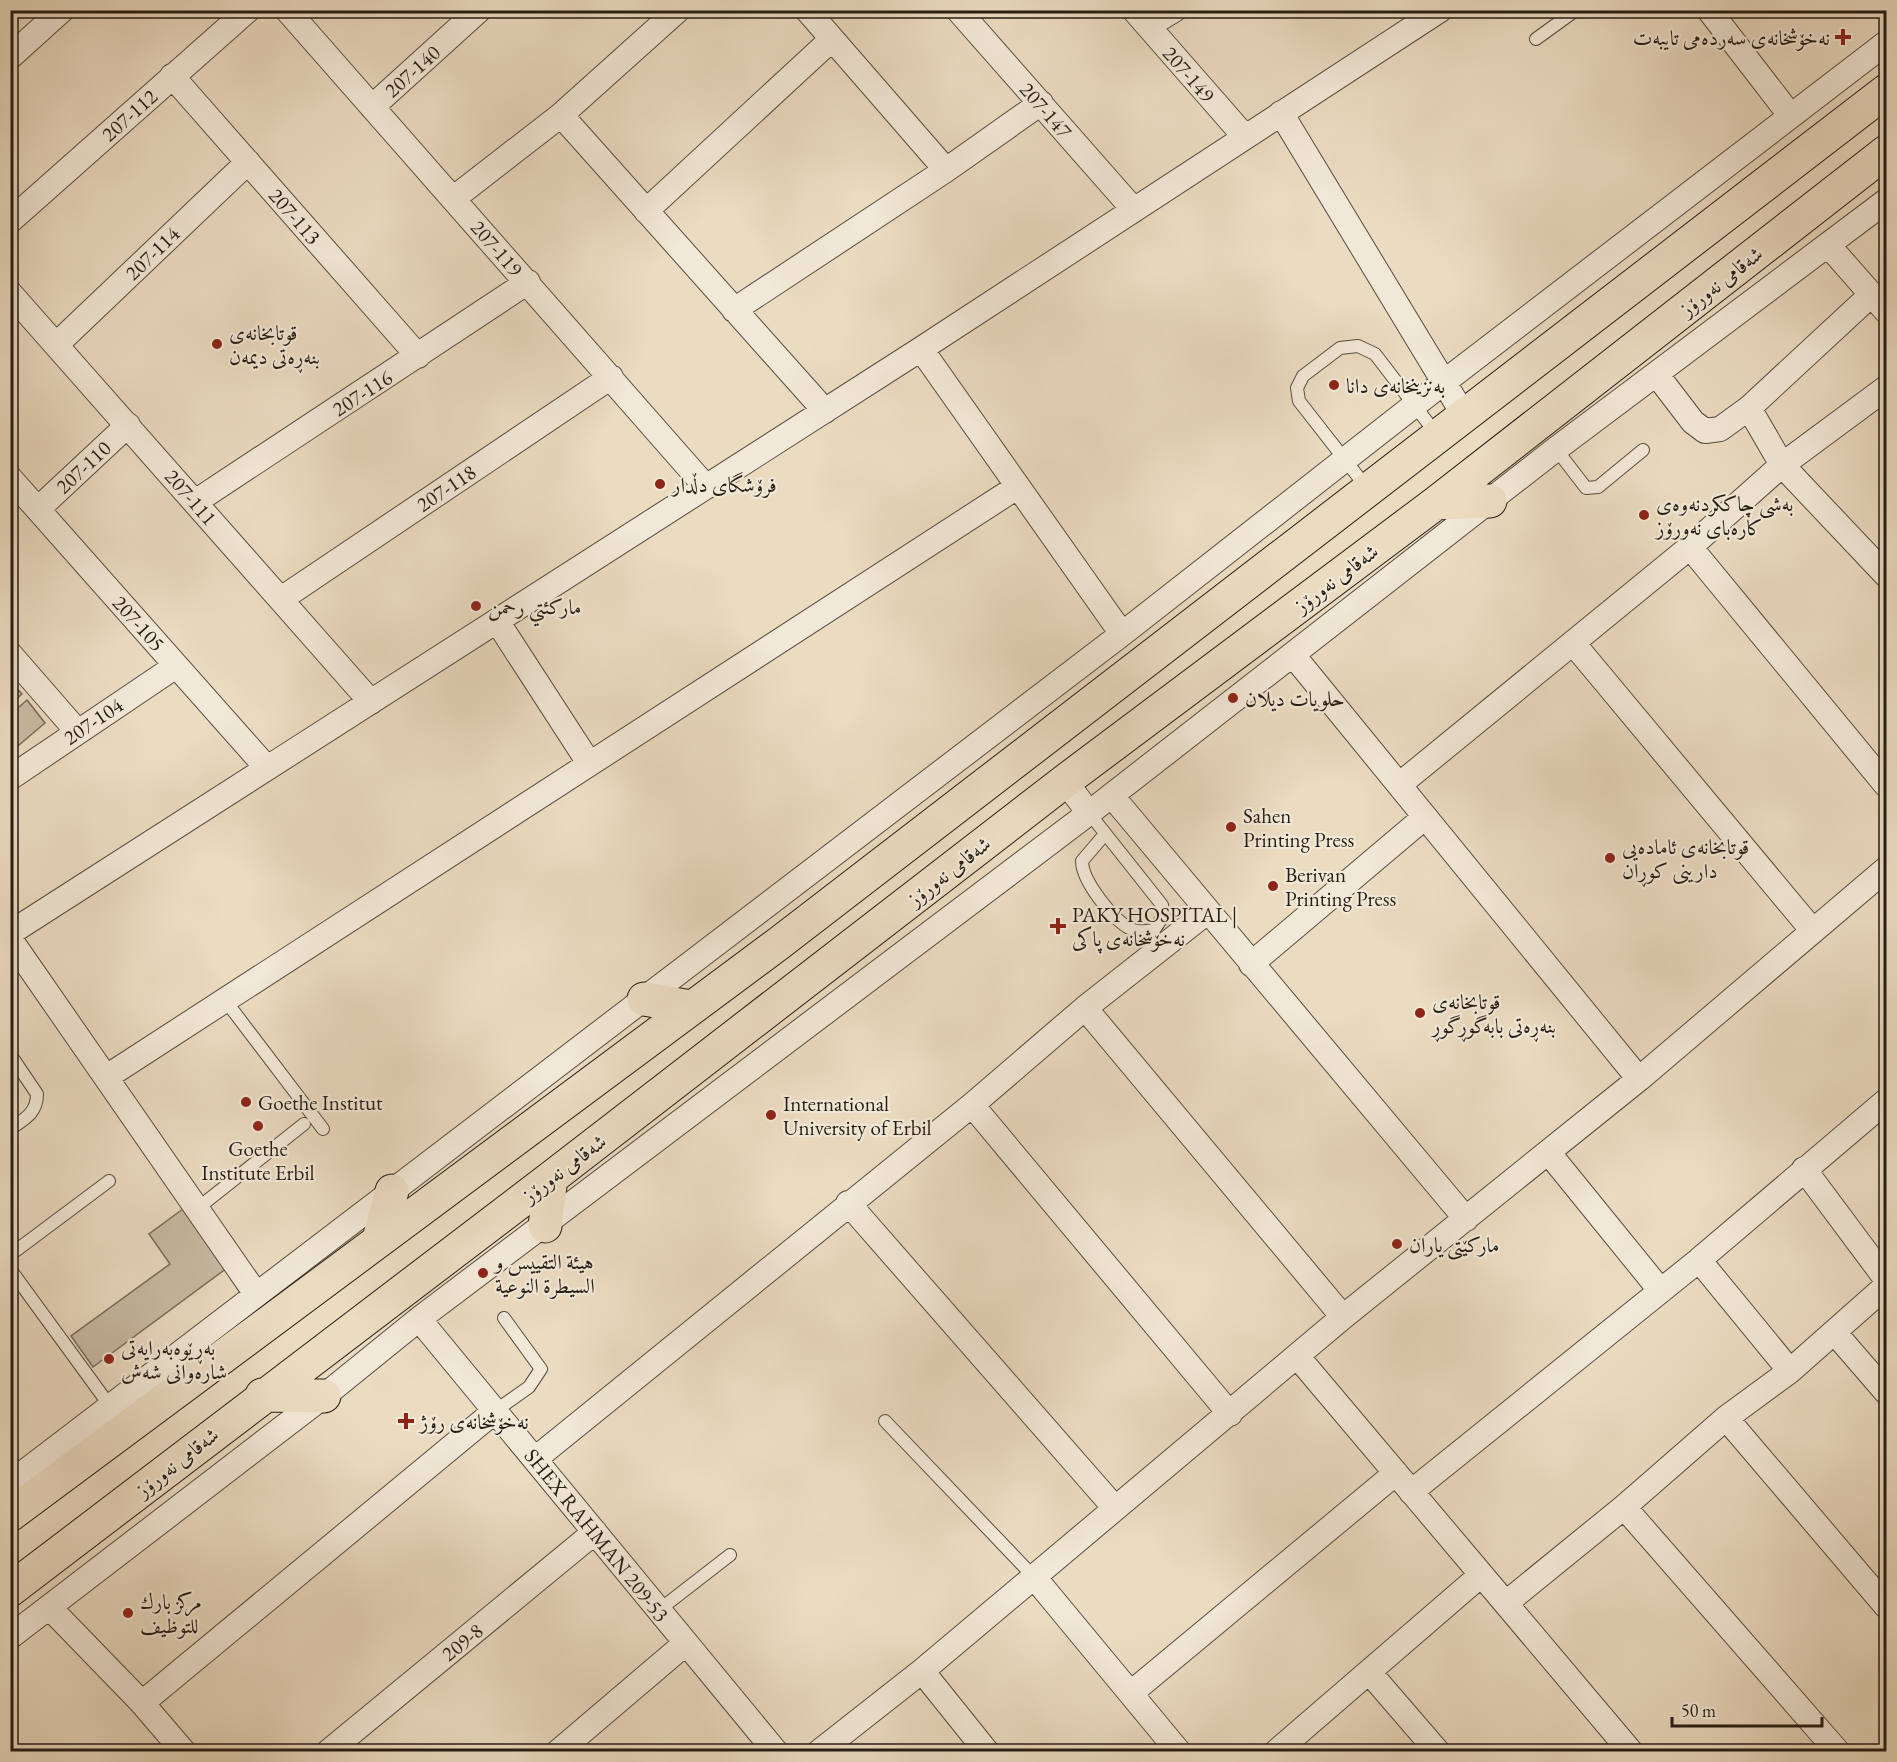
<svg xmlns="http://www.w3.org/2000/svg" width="1897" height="1762" viewBox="0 0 1897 1762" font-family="'EB Garamond',Amiri,serif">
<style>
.green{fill:#c9bba4;stroke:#776c5c;stroke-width:1.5}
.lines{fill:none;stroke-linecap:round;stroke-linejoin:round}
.service-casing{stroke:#564c3f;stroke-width:14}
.minor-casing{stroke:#564c3f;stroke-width:26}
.primary-casing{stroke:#251d14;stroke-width:35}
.service{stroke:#f2e8d7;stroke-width:12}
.minor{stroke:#f2e8d7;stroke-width:24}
.primary{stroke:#ebdbc1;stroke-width:33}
.poi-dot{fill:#8f2418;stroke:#f2e8d7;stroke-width:2}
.labels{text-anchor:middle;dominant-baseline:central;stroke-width:4.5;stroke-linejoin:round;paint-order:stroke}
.poi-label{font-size:21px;fill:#251d14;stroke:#f2e8d7;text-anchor:start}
.street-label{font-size:21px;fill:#251d14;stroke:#f2e8d7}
</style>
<rect width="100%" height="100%" fill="#ebdbc1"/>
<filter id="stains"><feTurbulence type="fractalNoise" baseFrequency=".00333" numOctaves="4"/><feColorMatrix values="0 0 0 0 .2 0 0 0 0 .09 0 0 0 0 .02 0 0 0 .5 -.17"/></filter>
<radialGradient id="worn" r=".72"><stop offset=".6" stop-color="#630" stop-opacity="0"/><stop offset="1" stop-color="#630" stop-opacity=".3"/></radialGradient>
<path class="green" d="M 10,681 L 22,694 L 11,704 L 10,704 Z
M 27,700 L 45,723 L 12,751 L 11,714 Z
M 183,1209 L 227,1268 L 93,1367 L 71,1336 L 170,1264 L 149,1234 Z"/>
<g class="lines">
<defs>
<path id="service" d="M 1536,39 L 1576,10
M 1556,449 L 1586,488 L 1598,487 L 1643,450
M 1367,488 L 1299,401 L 1297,388 L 1303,376 L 1340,348 L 1358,346 L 1375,354 L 1438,436
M 1089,813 L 1162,905 L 1164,915 L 1154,930 C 1146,931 1139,933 1131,929 C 1113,920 1082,881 1082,861 L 1105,834
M 225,1000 L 323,1129
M 10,1054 L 37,1094 C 37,1113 25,1119 10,1129
M 198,1208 L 304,1124
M 10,1255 L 109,1181
M 10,1269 L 110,1406
M 495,1411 L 529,1387 L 541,1369 L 504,1318
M 885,1421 L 1034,1577
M 659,1610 L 730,1555"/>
<path id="minor" d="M 287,10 L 706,487
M 807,10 L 946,170
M 958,10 L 1134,210
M 1134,10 L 1245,137
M 1709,10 L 1790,115
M 1148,26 L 1174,10
M 10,57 L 62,10
M 172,76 L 418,356
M 372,107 L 479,10
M 1281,113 L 1465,417
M 561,115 L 825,411
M 454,198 L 561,115 L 678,10
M 646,211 L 832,39
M 10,221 L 248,10
M 1828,245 L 1886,311
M 10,293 L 371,702
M 734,310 L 946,170 L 1041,103
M 56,345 L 248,162
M 921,349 L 1122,634
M 1657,375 L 1693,422 L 1705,431 L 1720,429 L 1749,408 L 1872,294
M 1749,408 L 1782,465 L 1886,575
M 10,478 L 267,768
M 195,502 L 528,282
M 38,509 L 128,425
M 1690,547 L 1886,785
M 281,599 L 611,377
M 497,621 L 589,763
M 1573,643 L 1813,931
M 10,654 L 77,731
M 1293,655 L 1639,1079
M 10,778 L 176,666
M 1065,781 L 1089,813
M 1399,785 L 1690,547 L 1782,465 L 1886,388
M 1112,796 L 1466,1219
M 10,933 L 921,349 L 1440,10
M 10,939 L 256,1294
M 1251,964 L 1425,817
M 1085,1008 L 1343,1317
M 108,1076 L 1017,487
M 972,1105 L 1230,1414
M 1548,1152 L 1660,1290
M 1804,1169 L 1886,1279
M 848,1203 L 1114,1507
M 1699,1260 L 1790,1371
M 419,1319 L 776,1752
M 1835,1333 L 1886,1392
M 1297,1356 L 1631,1752
M 1726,1418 L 1886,1606
M 535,1459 L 972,1105 L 1085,1008 L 1207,912
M 10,1483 L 1122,634 L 1444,382 L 1886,43
M 1411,1492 L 1699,1260 L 1886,1101
M 1624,1507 L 1838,1752
M 1034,1577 L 1179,1752
M 1506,1603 L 1624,1507 L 1726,1418 L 1790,1371 L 1886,1286
M 49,1607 L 142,1703 L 184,1752
M 10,1637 L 324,1396 L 419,1319 L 1089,813 L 1556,449 L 1886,201
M 922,1671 L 987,1752
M 1369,1672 L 1438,1752
M 1131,1693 L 1396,1473
M 142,1703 L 495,1411
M 328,1752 L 595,1532
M 558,1752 L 686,1643
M 819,1752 L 922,1671 L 1343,1317 L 1639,1079 L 1886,869
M 1276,1752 L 1481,1575"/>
<path id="primary" d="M 1436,503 L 1490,501
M 644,999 L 691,1007
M 545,1226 L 551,1178
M 379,1239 L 392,1191
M 262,1395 L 324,1396
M 10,1515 L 778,944 L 1886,91
M 10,1590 L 551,1178 L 1065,781 L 1436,503 L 1886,152"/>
</defs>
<use href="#service" class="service-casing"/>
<use href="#minor" class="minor-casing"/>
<use href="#primary" class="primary-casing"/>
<use href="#service" class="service"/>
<use href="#minor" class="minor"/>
<use href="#primary" class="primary"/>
</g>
<g class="poi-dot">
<path d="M1840 28h6v6h6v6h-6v6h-6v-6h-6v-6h6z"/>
<circle cx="217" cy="344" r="6"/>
<circle cx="1334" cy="385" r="6"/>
<circle cx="660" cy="484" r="6"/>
<circle cx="1644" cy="515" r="6"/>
<circle cx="476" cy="606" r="6"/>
<circle cx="1233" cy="698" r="6"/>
<circle cx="1231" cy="827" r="6"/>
<circle cx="1610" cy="858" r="6"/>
<circle cx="1273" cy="886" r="6"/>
<path d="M1055 917h6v6h6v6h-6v6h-6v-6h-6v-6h6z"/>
<circle cx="1420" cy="1013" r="6"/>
<circle cx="246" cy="1102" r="6"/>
<circle cx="771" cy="1115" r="6"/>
<circle cx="258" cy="1126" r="6"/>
<circle cx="1397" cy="1244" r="6"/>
<circle cx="483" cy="1273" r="6"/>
<circle cx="109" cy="1359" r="6"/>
<path d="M403 1412h6v6h6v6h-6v6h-6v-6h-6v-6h6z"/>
<circle cx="128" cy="1613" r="6"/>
</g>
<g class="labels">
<g class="poi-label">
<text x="1830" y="37" text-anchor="end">نەخۆشخانەی سەردەمی تایبەت</text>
<text x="229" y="332">قوتابخانەی<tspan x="229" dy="24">بنەڕەتی دیمەن</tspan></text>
<text x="1346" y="385">بەنزینخانەی دانا</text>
<text x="672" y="484">فرۆشگای دڵدار</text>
<text x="1656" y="503">به‌شی چاككردنه‌وه‌ی<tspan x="1656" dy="24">كاره‌بای نه‌ورۆز</tspan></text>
<text x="488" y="606">ماركئتي رحمن</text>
<text x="1245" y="698">حلويات ديلان</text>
<text x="1243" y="815">Sahen<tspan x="1243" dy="24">Printing Press</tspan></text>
<text x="1622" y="846">قوتابخانەی ئامادەیی<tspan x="1622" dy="24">دارینی کوڕان</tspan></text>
<text x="1285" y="874">Berivan<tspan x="1285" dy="24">Printing Press</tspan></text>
<text x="1072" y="914">PAKY HOSPITAL |<tspan x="1072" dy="24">نەخۆشخانەی پاکی</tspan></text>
<text x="1432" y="1001">قوتابخانەی<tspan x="1432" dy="24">بنەڕەتی بابەگوڕگوڕ</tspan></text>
<text x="258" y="1102">Goethe Institut</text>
<text x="783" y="1103">International<tspan x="783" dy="24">University of Erbil</tspan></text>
<text x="258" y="1148" text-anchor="middle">Goethe<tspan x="258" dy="24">Institute Erbil</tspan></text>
<text x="1409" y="1244">مارکێتی یاران</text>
<text x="495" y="1261">هيئة التقييس و<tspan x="495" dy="24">السيطرة النوعية</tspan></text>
<text x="121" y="1347">بەڕێوەبەرایەتی<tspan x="121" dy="24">شارەوانی شەش</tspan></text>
<text x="420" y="1421">نەخۆشخانەی رۆژ</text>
<text x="140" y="1601">مركز بارك<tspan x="140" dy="24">للتوظيف</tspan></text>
</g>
<g class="street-label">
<text transform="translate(412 71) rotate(-42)">207-140</text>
<text transform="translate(1189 74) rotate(49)">207-149</text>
<text transform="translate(1046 110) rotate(49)">207-147</text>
<text transform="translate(129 115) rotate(-42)">207-112</text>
<text transform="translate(295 216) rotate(49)">207-113</text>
<text transform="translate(497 248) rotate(49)">207-119</text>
<text transform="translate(152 253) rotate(-44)">207-114</text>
<text transform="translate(1721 281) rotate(-38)">شەقامی نەورۆز</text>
<text transform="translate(362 393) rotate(-33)">207-116</text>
<text transform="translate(83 467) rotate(-43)">207-110</text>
<text transform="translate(446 488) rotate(-34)">207-118</text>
<text transform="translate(191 497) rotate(49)">207-111</text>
<text transform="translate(1336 578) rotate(-37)">شەقامی نەورۆز</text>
<text transform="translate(139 623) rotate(48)">207-105</text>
<text transform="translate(93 721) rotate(-34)">207-104</text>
<text transform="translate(949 871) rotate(-38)">شەقامی نەورۆز</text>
<text transform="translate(564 1168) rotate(-37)">شەقامی نەورۆز</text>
<text transform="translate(177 1462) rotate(-38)">شەقامی نەورۆز</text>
<text transform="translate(597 1535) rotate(51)">SHEX RAHMAN 209-53</text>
<text transform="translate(462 1642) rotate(-39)">209-8</text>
</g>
</g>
<rect width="1897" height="1762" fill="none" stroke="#ebdbc1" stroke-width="36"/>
<rect x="12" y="12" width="1873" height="1738" fill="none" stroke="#251d14" stroke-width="3"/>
<rect x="18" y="18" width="1861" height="1726" fill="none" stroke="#251d14" stroke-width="1.5"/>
<path d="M1672 1717v9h150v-9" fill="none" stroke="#251d14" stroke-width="3"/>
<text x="1681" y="1717" font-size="18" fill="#251d14" stroke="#f2e8d7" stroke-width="4.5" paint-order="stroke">50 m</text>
<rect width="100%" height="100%" filter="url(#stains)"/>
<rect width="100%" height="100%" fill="url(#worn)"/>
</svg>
